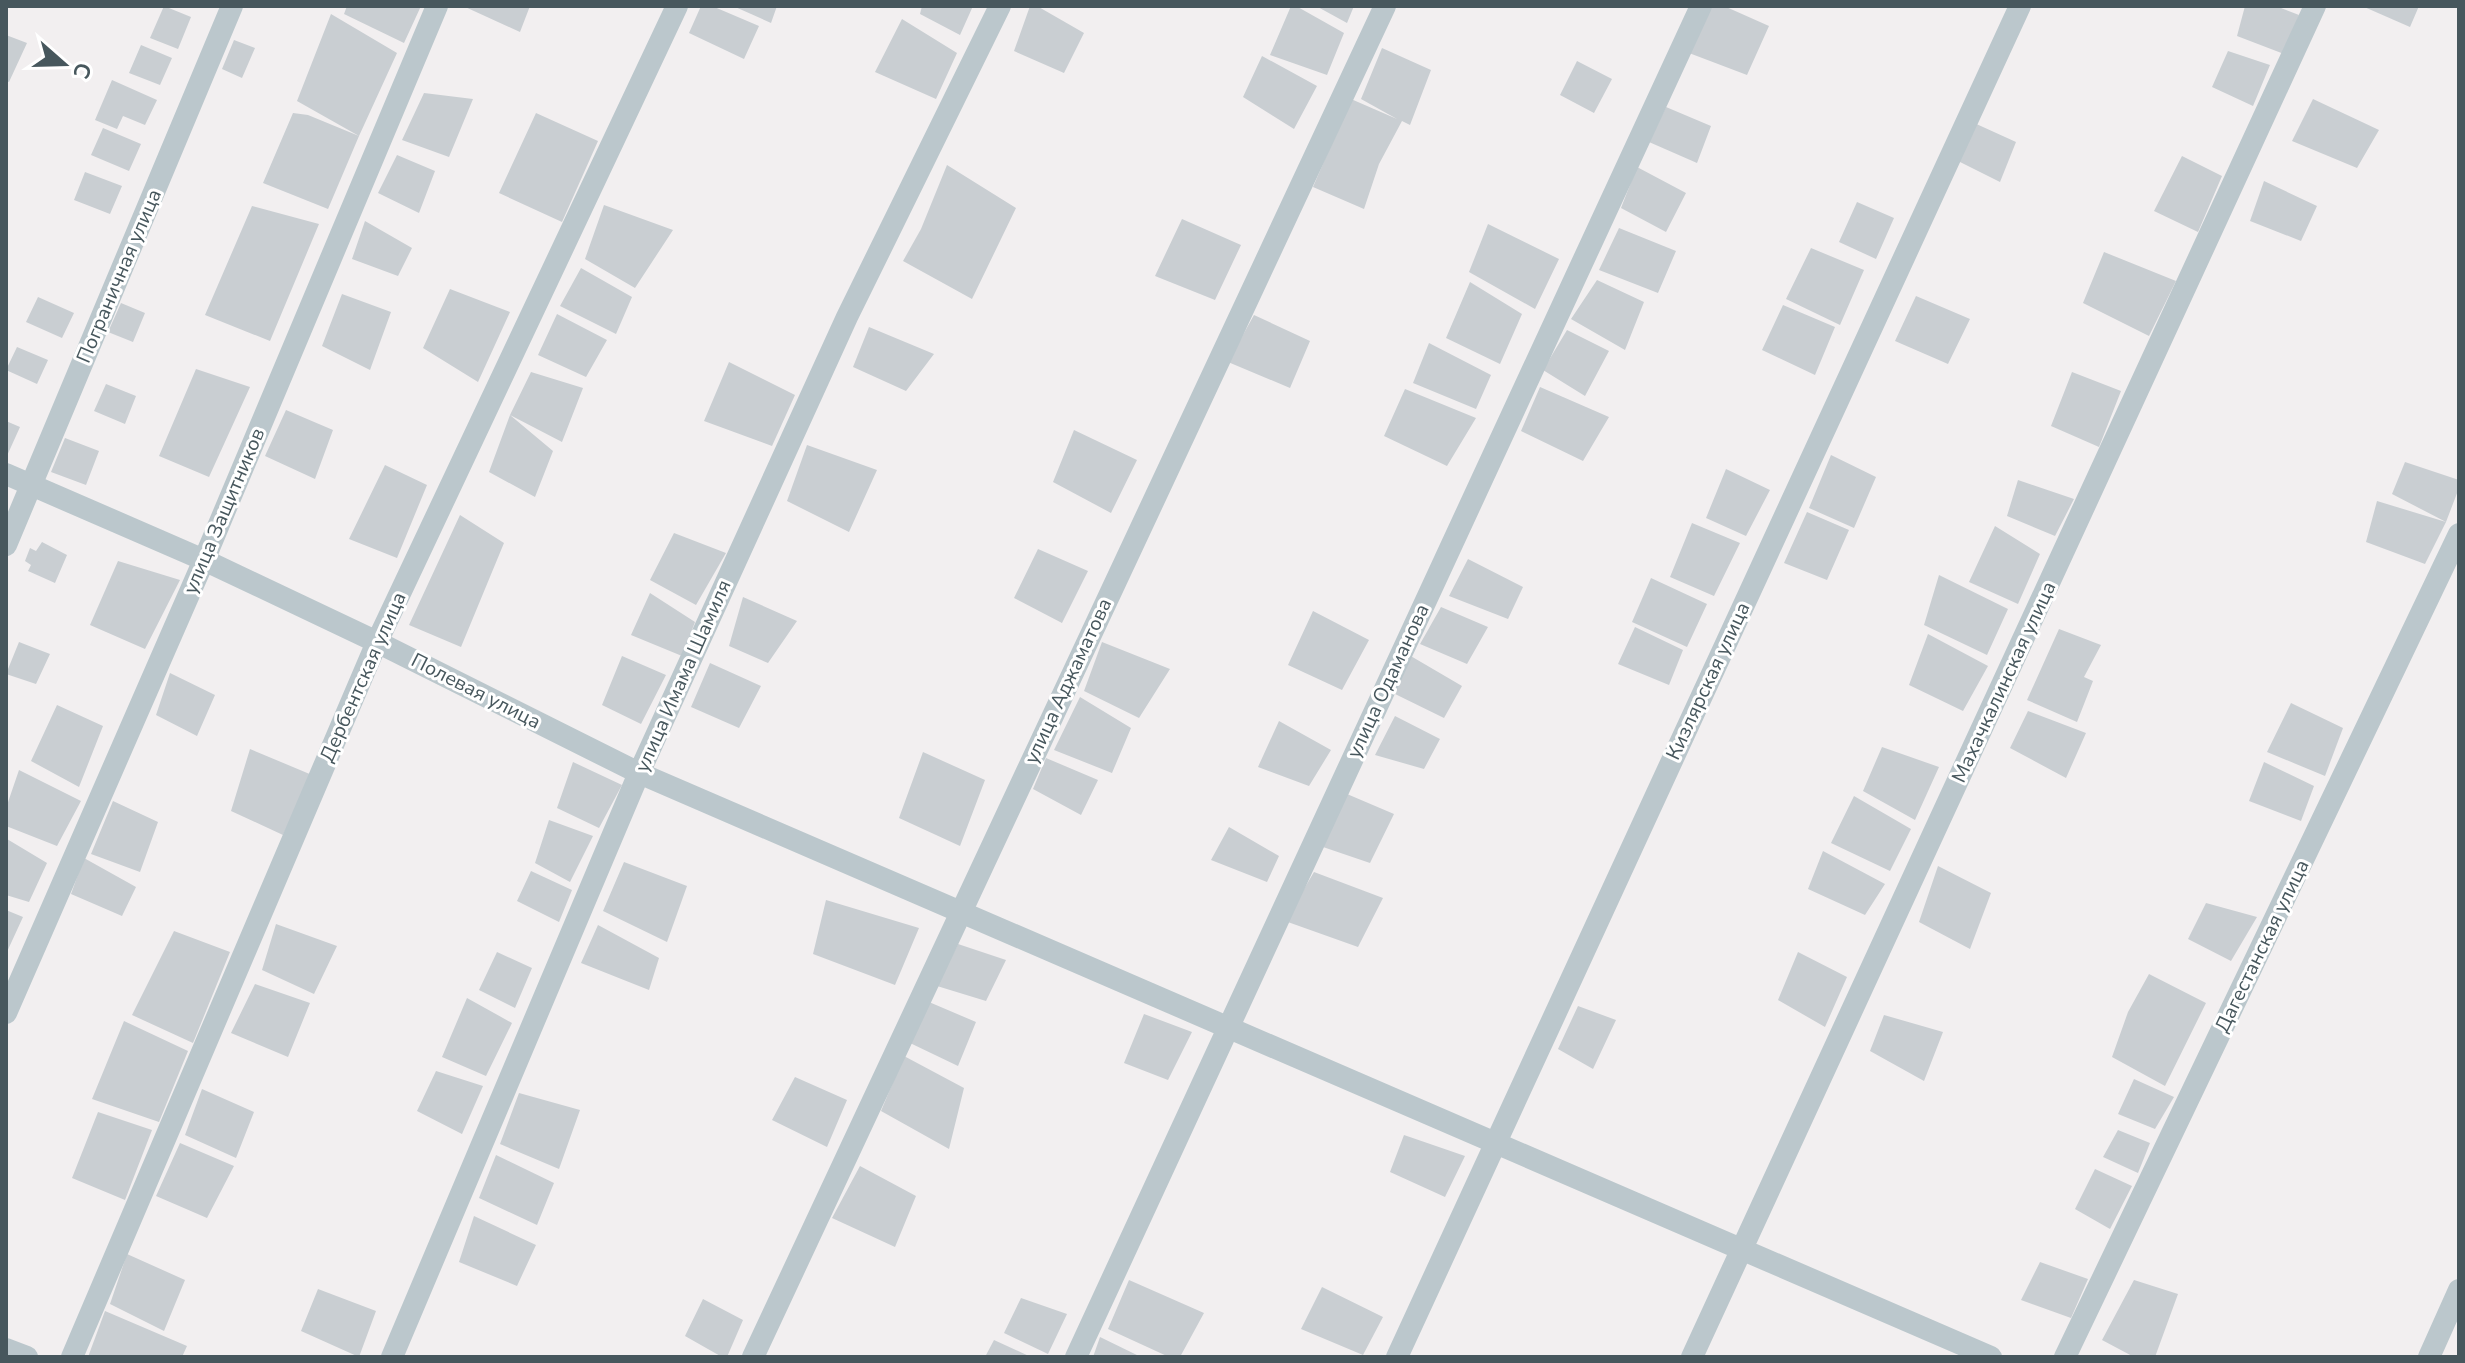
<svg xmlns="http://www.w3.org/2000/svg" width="2465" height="1363" viewBox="0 0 2465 1363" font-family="'Nunito Sans',sans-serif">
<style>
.building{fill:#c9ced2}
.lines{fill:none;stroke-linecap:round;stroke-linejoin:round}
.street{stroke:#bbc7cc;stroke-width:22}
.labels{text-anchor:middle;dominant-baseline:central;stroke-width:6;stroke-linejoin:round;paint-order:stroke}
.street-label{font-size:20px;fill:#47575d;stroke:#fff}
</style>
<rect width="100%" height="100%" fill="#f2eff0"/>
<path class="building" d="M 164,6 L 191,17 L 178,49 L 150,38 Z
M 347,6 L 421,6 L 404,43 L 344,14 Z
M 463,6 L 530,6 L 520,32 Z
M 701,6 L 712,6 L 759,26 L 744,59 L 689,33 Z
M 733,6 L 777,6 L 771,23 Z
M 922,6 L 973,6 L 960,35 L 920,14 Z
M 1030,6 L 1037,6 L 1084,33 L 1064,73 L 1014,51 Z
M 1291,6 L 1296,6 L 1344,33 L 1327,75 L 1270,55 Z
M 1316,6 L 1354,6 L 1347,23 Z
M 1710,6 L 1724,6 L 1769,26 L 1747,75 L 1689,53 Z
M 2245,6 L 2276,6 L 2299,15 L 2284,54 L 2237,36 Z
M 2362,6 L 2419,6 L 2410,27 Z
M 331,14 L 397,53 L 359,136 L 297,101 Z
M 902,19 L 957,53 L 936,99 L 875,72 Z
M 6,35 L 27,43 L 9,82 L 6,81 Z
M 234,40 L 255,48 L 242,78 L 222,69 Z
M 141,45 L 172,58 L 160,85 L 129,73 Z
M 1382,48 L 1431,70 L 1410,125 L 1402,121 L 1379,164 L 1364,209 L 1313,187 L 1351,99 L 1397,119 L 1361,99 Z
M 2228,51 L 2270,65 L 2253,106 L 2212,87 Z
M 1262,56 L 1317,86 L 1294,129 L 1243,97 Z
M 1577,61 L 1612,79 L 1594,113 L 1560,95 Z
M 112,80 L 157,100 L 145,125 L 123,116 L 117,129 L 95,120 Z
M 424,93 L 473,99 L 449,157 L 402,140 Z
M 2313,99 L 2379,130 L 2357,168 L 2292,141 Z
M 1666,107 L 1711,126 L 1697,163 L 1649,142 Z
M 293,113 L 308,115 L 359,136 L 328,209 L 263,183 Z
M 536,113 L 598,141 L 562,222 L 499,193 Z
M 1972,122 L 2016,142 L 2000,182 L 1956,160 Z
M 103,128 L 141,144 L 129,171 L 91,155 Z
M 397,155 L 435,171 L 419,213 L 378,193 Z
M 2182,156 L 2222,176 L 2198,232 L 2154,211 Z
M 947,165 L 1016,208 L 972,299 L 903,261 L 921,229 Z
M 1637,167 L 1686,193 L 1666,232 L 1621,208 Z
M 85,172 L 122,186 L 110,214 L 74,200 Z
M 2264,181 L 2317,206 L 2301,241 L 2250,221 Z
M 1857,202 L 1894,218 L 1876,259 L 1839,242 Z
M 604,205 L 673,230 L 635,288 L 585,259 Z
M 252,206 L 319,224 L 270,341 L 205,315 Z
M 1182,219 L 1241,245 L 1215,300 L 1155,276 Z
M 365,221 L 412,248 L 398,276 L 352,259 Z
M 1488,224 L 1559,259 L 1535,309 L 1469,272 Z
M 1619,228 L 1676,251 L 1658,293 L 1599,270 Z
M 1811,248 L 1864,270 L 1840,325 L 1786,299 Z
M 2104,252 L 2176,281 L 2149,336 L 2083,303 Z
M 581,268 L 632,297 L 616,334 L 560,306 Z
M 1597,280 L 1644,302 L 1625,350 L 1571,319 Z
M 1470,282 L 1522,314 L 1500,364 L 1446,338 Z
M 450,289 L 510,312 L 478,382 L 423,348 Z
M 342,294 L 391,312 L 370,370 L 322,346 Z
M 1916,296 L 1970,319 L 1948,364 L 1895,341 Z
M 38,297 L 74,313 L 62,338 L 26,322 Z
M 121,303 L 145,313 L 133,342 L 108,332 Z
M 1783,305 L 1835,327 L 1815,375 L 1762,350 Z
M 557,314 L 607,340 L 586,377 L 538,355 Z
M 1254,315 L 1310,341 L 1290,388 L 1228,362 Z
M 869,327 L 934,354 L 906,391 L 853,367 Z
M 1567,330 L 1609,351 L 1585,396 L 1543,370 Z
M 1429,343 L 1491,375 L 1476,409 L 1413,383 Z
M 17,347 L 48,360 L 37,384 L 6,370 Z
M 729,362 L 795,395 L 772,446 L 704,421 Z
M 196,369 L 250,387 L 209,477 L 159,456 Z
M 531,372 L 583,388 L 562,442 L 510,415 Z
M 2072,372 L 2121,391 L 2099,447 L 2051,426 Z
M 106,384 L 136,396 L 125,424 L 94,411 Z
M 1540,387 L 1609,417 L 1583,461 L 1521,431 Z
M 1405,389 L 1476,418 L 1447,466 L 1384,436 Z
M 286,410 L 333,430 L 315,479 L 265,456 Z
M 510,415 L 553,451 L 535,497 L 489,472 Z
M 6,421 L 20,427 L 6,458 Z
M 1074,430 L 1137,460 L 1111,513 L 1053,482 Z
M 65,438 L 99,451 L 86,485 L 51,472 Z
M 807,445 L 877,470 L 849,532 L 787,501 Z
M 1831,455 L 1876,477 L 1854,528 L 1809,508 Z
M 2405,462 L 2459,480 L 2459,488 L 2446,522 L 2392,494 Z
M 385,465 L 427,485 L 397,558 L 349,539 Z
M 1726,469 L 1770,490 L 1746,536 L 1706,518 Z
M 2018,480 L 2074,499 L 2055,536 L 2007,516 Z
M 2377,501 L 2446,522 L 2425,564 L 2366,542 Z
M 1807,512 L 1849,530 L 1827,580 L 1784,563 Z
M 460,515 L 504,543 L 461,647 L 409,625 Z
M 1692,523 L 1740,543 L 1714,596 L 1670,577 Z
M 1995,526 L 2040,554 L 2018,604 L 1969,582 Z
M 674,533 L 726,553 L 696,605 L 650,580 Z
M 42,542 L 67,555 L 55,583 L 28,571 L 31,565 L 25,561 L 30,548 L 36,551 Z
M 1038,549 L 1088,571 L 1062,623 L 1014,598 Z
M 1468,559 L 1523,587 L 1508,619 L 1449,596 Z
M 118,561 L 180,580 L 145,649 L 90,625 Z
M 1939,575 L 2008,609 L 1987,655 L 1924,625 Z
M 1651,578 L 1707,604 L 1687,647 L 1632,622 Z
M 650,593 L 695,622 L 682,656 L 631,635 Z
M 743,597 L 797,621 L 768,663 L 729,646 Z
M 1441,607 L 1488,627 L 1467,664 L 1420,644 Z
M 1313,611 L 1369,640 L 1342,690 L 1288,665 Z
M 1635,627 L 1683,650 L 1669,685 L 1618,664 Z
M 2059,629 L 2101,645 L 2084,677 L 2093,681 L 2077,722 L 2027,700 Z
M 1928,634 L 1988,666 L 1963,711 L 1909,685 Z
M 19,642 L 50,654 L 36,684 L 6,674 Z
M 1102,642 L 1170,669 L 1139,718 L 1084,691 Z
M 1409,655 L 1462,686 L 1444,718 L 1393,693 Z
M 622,656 L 666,675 L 641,724 L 602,705 Z
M 710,663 L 761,686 L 739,728 L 691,707 Z
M 170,673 L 215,695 L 197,736 L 156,715 Z
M 1080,697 L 1131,728 L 1112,773 L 1054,750 Z
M 2291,703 L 2343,728 L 2325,776 L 2267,752 Z
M 57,705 L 103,726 L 79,787 L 31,761 Z
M 2028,711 L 2086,733 L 2066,778 L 2010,748 Z
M 1395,716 L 1440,739 L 1424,769 L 1375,755 Z
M 1279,721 L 1331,750 L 1309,786 L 1258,767 Z
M 1882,747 L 1939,767 L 1915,820 L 1863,791 Z
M 250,749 L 312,775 L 283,835 L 231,811 Z
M 923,752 L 985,780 L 960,846 L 899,818 Z
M 1046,758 L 1098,780 L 1081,815 L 1033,789 Z
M 573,762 L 622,785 L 599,828 L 557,808 Z
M 2264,762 L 2314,786 L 2301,821 L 2249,801 Z
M 19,770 L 81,801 L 57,846 L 6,826 L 6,808 Z
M 1347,794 L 1394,814 L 1370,863 L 1323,847 Z
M 1854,796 L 1911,829 L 1890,871 L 1831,843 Z
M 113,801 L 158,822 L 140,872 L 91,854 Z
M 549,820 L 593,836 L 570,882 L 535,863 Z
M 1229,827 L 1279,856 L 1267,882 L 1211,860 Z
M 7,839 L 47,863 L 29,902 L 6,895 Z
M 1823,851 L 1885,884 L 1865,915 L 1808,889 Z
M 84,858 L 136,887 L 122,916 L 71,894 Z
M 624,862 L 687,886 L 667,942 L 603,911 Z
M 1938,866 L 1991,893 L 1970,949 L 1919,922 Z
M 531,871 L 572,890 L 559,922 L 517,901 Z
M 1314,872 L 1383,898 L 1358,947 L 1285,921 Z
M 826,900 L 919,928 L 895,985 L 813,954 Z
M 2206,903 L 2257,917 L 2231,961 L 2188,939 Z
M 6,910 L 23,917 L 6,954 Z
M 276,924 L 337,946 L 314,994 L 262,970 Z
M 598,925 L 659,958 L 649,990 L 581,963 Z
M 174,931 L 230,952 L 193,1043 L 132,1015 Z
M 958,944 L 1006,960 L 986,1001 L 937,986 Z
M 497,952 L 532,968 L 515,1008 L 479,990 Z
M 1798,952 L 1847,977 L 1825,1027 L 1778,1000 Z
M 2149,974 L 2206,1003 L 2165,1086 L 2112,1057 L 2128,1012 Z
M 255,984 L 310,1003 L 288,1057 L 231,1033 Z
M 467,998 L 512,1023 L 486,1076 L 442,1057 Z
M 929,1002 L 976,1022 L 958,1066 L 910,1043 Z
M 1578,1006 L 1616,1020 L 1593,1069 L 1558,1049 Z
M 1144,1014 L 1192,1032 L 1168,1080 L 1124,1063 Z
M 1884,1015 L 1943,1032 L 1924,1081 L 1870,1051 Z
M 124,1021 L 188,1051 L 159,1122 L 92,1099 Z
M 904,1056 L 964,1088 L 949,1149 L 881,1111 Z
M 436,1071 L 483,1086 L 462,1134 L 417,1111 Z
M 795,1077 L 847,1100 L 827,1147 L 772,1120 Z
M 2134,1079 L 2174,1097 L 2155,1129 L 2118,1114 Z
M 202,1089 L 254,1112 L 236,1158 L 185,1135 Z
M 519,1093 L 580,1110 L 559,1169 L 500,1144 Z
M 98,1112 L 152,1130 L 125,1200 L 72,1178 Z
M 2118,1130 L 2150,1143 L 2138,1173 L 2103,1157 Z
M 1404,1135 L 1465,1156 L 1445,1197 L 1390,1172 Z
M 180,1143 L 234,1166 L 207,1218 L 156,1196 Z
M 496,1155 L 554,1183 L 537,1225 L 479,1198 Z
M 860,1166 L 916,1196 L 895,1247 L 832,1218 Z
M 2095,1169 L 2132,1186 L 2110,1229 L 2075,1209 Z
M 474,1216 L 536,1245 L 517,1286 L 459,1262 Z
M 127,1254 L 185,1280 L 164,1331 L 110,1304 Z
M 2040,1262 L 2088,1279 L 2071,1318 L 2021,1300 Z
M 1129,1280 L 1204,1313 L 1180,1357 L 1169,1357 L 1108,1329 Z
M 2134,1280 L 2178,1294 L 2155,1357 L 2134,1357 L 2102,1340 Z
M 1322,1287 L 1383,1317 L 1363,1355 L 1301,1329 Z
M 318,1289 L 376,1311 L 359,1357 L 301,1331 Z
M 1021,1298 L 1067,1314 L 1048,1354 L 1004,1333 Z
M 703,1299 L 743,1320 L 727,1357 L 722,1357 L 685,1336 Z
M 105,1311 L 187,1346 L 182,1357 L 88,1357 Z
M 1100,1337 L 1141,1357 L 1093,1357 Z
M 994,1340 L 1031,1357 L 985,1357 Z"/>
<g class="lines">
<path class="street" d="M 6,474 L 204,560 L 377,642 L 639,773 L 1991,1357
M 6,545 L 232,6
M 6,1013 L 204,560 L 437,6
M 6,1349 L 27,1357
M 72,1357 L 377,642 L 677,6
M 392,1357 L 639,773 L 847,317 L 1000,6
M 753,1357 L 1385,6
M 1076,1357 L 1701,6
M 1397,1357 L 2020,6
M 1692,1357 L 2315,6
M 2065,1357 L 2459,534
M 2429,1357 L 2459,1290"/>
</g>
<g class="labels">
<g class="street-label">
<text transform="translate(119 276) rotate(-67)">Пограничная улица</text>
<text transform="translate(224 511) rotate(-67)">улица Защитников</text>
<text transform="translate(683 676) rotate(-66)">улица Имама Шамиля</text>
<text transform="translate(363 677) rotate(-66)">Дербентская улица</text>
<text transform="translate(1068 681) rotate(-65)">улица Аджаматова</text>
<text transform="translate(1388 681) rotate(-65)">улица Одаманова</text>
<text transform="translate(1708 681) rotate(-65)">Кизлярская улица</text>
<text transform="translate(2004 682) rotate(-65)">Махачкалинская улица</text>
<text transform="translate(476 691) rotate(27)">Полевая улица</text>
<text transform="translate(2262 946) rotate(-64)">Дагестанская улица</text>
</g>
</g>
<rect width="2465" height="1363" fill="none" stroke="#47575d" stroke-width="16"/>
<g transform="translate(64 64) rotate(110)" stroke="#ffffff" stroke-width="6" paint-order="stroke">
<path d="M0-6L14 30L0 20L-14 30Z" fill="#47575d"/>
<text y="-12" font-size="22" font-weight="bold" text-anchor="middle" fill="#47575d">С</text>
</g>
</svg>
